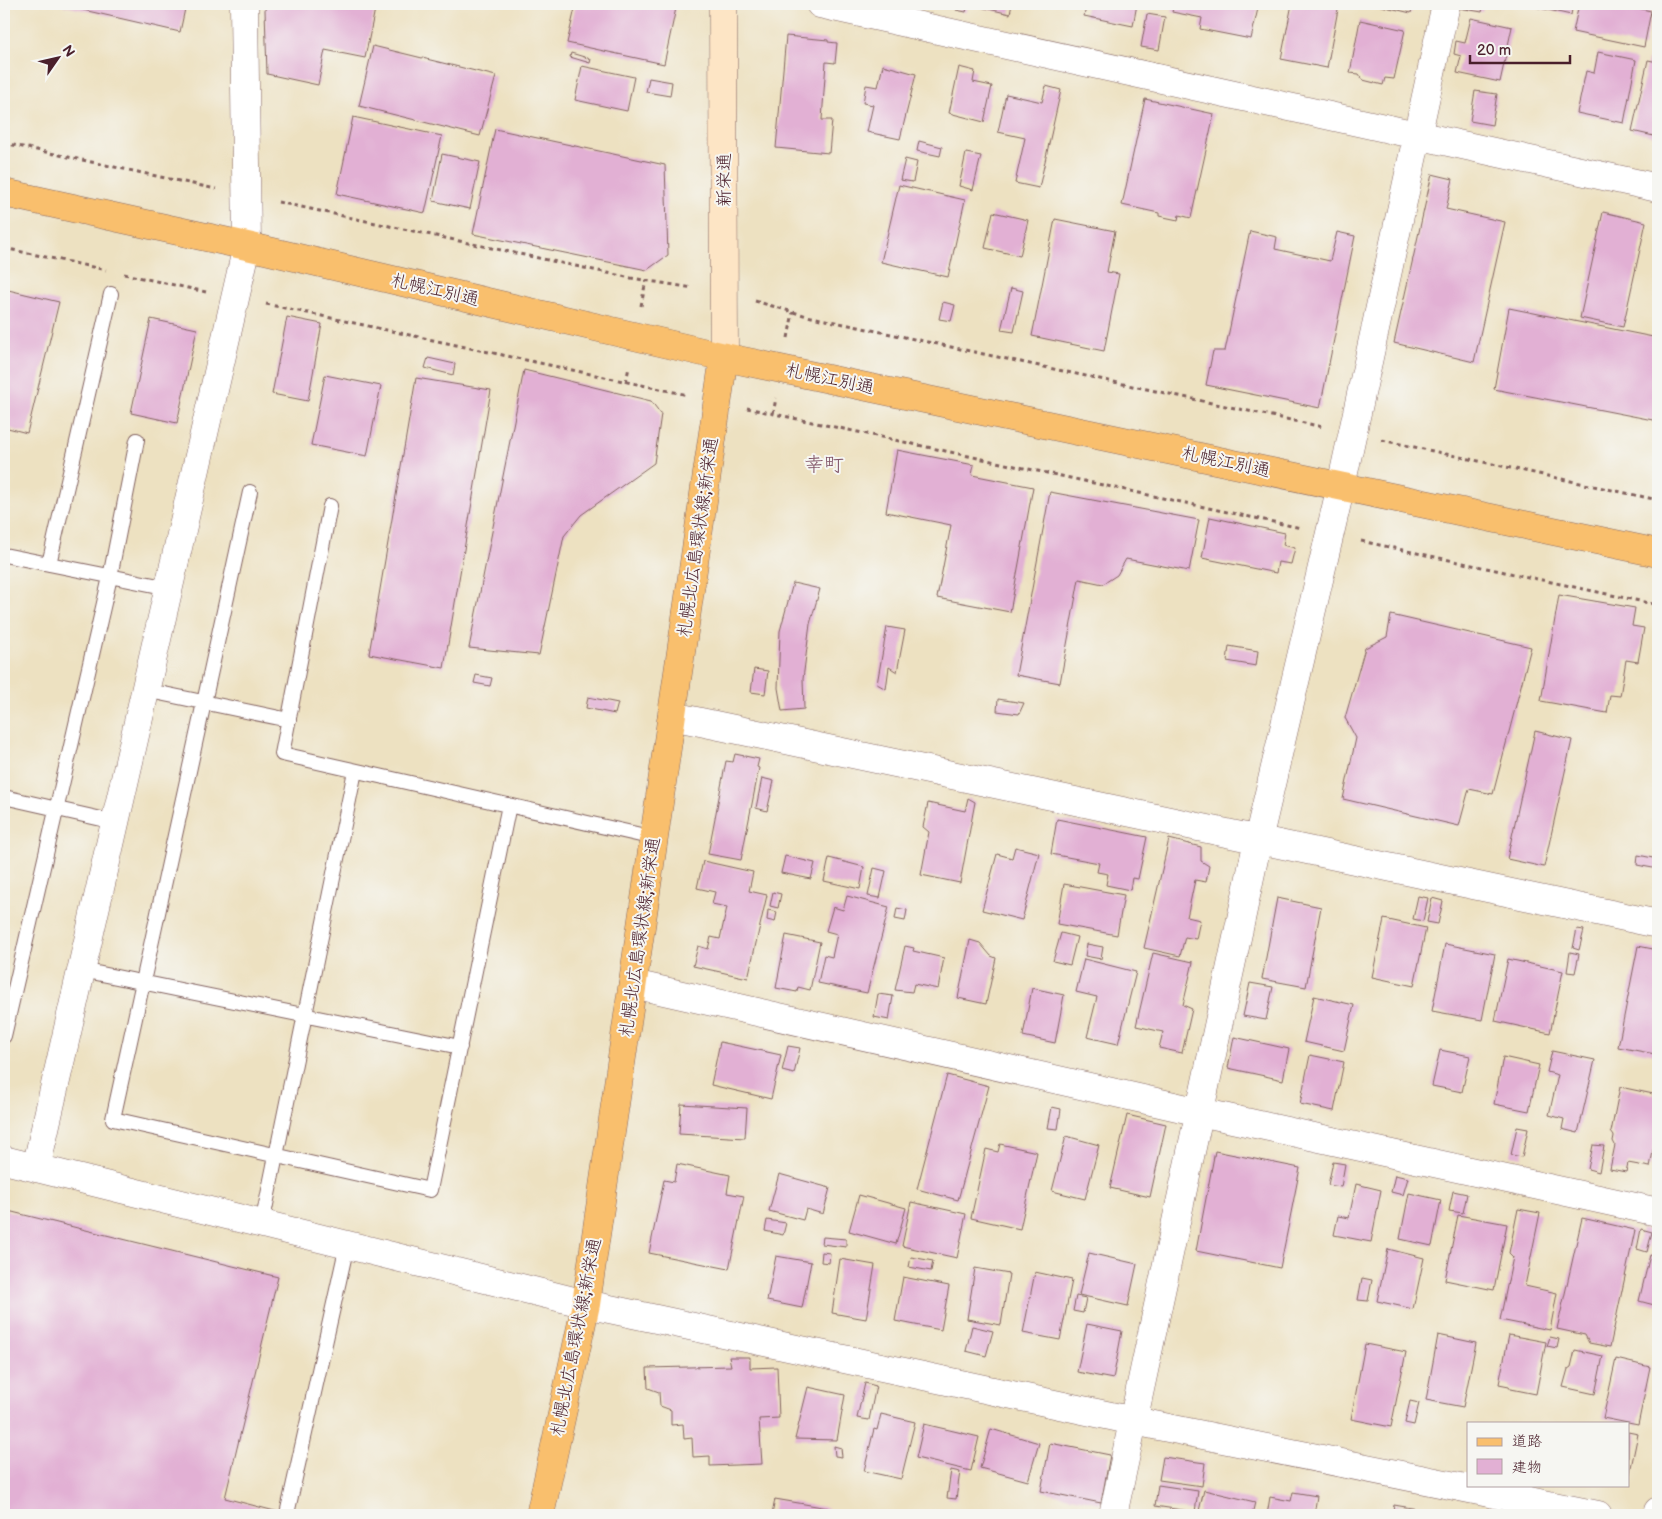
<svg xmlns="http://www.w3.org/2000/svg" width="1662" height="1519" viewBox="0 0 1662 1519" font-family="'Balsamiq Sans','Klee One',sans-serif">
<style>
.building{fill:#e2b0d4}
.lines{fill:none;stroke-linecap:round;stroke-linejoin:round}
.lane-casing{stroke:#836360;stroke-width:16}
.street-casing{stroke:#836360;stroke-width:29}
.secondary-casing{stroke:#836360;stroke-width:29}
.primary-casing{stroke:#836360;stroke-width:29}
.highway-casing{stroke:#836360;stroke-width:29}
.path{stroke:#836360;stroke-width:3;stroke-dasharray:4 4;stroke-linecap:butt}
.lane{stroke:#fff;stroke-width:14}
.street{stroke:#fff;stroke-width:28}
.secondary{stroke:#fde5c5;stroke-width:28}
.primary{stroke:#f9bf6d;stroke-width:28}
.highway{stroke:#f9bf6d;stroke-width:28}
.labels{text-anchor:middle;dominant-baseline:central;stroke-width:4;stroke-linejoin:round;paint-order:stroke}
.street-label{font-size:18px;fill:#4a1f2b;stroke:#f6f6f2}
.quarter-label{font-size:20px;fill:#7f5266;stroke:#f6f6f2}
</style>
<rect width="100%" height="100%" fill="#f6f6f2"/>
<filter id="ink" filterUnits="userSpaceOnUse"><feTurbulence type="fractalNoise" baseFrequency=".02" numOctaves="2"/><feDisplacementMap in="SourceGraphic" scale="10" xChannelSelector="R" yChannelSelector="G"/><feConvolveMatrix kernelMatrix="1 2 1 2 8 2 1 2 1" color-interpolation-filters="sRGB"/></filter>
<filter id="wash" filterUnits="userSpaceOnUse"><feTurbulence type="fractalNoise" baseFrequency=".0096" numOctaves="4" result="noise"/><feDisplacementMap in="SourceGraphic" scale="20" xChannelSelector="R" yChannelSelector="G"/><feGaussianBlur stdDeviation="1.12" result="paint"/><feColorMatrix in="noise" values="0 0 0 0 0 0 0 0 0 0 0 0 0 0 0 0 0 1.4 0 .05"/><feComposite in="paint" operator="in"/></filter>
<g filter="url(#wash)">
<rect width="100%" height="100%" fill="#ede1c1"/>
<g id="blocks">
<path class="building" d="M 57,4 L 186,4 L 180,32 Z
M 266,4 L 376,4 L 365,58 L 325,50 L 318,85 L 267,74 L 265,10 Z
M 576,4 L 655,4 L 676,8 L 664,64 L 567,43 Z
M 957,4 L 968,4 L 966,12 L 956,10 Z
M 981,4 L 1012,4 L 1010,14 L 980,7 Z
M 1087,4 L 1137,4 L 1133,26 L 1084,16 Z
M 1174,4 L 1259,4 L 1251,39 L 1200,29 L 1202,18 L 1172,12 Z
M 1292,4 L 1339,4 L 1327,68 L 1281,59 Z
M 1373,4 L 1413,4 L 1411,13 Z
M 1460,4 L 1484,4 L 1482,12 L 1459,8 Z
M 1535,4 L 1573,4 L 1571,15 L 1535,7 Z
M 1579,4 L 1619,4 L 1651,11 L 1644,47 L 1573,32 Z
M 1147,14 L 1165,17 L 1159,50 L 1141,47 Z
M 1471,18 L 1512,27 L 1500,82 L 1457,73 L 1461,56 L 1454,54 L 1456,41 L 1465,43 Z
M 1360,20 L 1405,30 L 1394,79 L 1385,78 L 1383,85 L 1363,80 L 1359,74 L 1350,73 Z
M 786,36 L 828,40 L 828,42 L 837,43 L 835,63 L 826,62 L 822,120 L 832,120 L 829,153 L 776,148 Z
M 373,46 L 496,76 L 480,136 L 359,106 Z
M 1598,52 L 1636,60 L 1624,123 L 1577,113 L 1586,71 L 1594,73 Z
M 571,53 L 591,59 L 590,63 L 570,57 Z
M 1648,60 L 1658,62 L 1658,137 L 1632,131 Z
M 883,65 L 916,74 L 900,139 L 867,132 L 873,105 L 863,103 L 866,85 L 878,87 Z
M 582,66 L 634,77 L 627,111 L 575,100 Z
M 959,67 L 975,71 L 973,82 L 992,86 L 984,122 L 949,113 Z
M 649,78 L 672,82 L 670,96 L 646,92 Z
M 1046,86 L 1061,90 L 1039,188 L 1015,183 L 1025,138 L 998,132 L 1006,94 L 1042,102 Z
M 1475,91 L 1497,94 L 1492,125 L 1470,121 Z
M 1145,99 L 1214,114 L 1191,218 L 1179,215 L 1178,220 L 1159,216 L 1159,213 L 1122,205 Z
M 353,117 L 442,136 L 425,213 L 337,194 Z
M 495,129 L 665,165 L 668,255 L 647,270 L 473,234 Z
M 919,141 L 942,147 L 940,156 L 917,151 Z
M 966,153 L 981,156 L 973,190 L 959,186 Z
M 442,154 L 480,162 L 470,209 L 433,201 Z
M 905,159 L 917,162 L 913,182 L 900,180 Z
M 1432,174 L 1453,179 L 1446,209 L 1505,222 L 1474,362 L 1394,343 Z
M 899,185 L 965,200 L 948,277 L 881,262 Z
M 993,212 L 1028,220 L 1020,256 L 985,248 Z
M 1603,212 L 1646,222 L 1623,327 L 1580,318 Z
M 1055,219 L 1115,231 L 1107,272 L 1119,274 L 1104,351 L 1032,336 Z
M 1250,231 L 1277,237 L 1275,249 L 1330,261 L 1337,232 L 1355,236 L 1320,408 L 1206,385 L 1213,351 L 1225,351 Z
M 1011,288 L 1023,291 L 1014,332 L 1001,330 Z
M 4,289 L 59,302 L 27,433 L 4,427 Z
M 943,302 L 955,305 L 951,321 L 939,319 Z
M 1509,308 L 1658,338 L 1658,421 L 1494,389 Z
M 287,317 L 322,324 L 308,401 L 272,394 Z
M 151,319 L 197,329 L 177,423 L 131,413 Z
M 428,358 L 455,364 L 453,375 L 425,368 Z
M 524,370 L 651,401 L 661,414 L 654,463 L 581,515 L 564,536 L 539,655 L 469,648 Z
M 325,375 L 381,386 L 367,456 L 311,445 Z
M 416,378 L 491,390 L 444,668 L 369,654 Z
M 897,450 L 974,465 L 972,475 L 1033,487 L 1010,612 L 937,598 L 951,525 L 886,512 Z
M 1050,492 L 1199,520 L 1189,571 L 1126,559 L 1117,575 L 1103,584 L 1079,579 L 1060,683 L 1016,675 Z
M 1210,517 L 1285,533 L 1283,545 L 1295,548 L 1291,564 L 1278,562 L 1276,573 L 1202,558 Z
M 793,583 L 820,589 L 810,624 L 803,679 L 804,709 L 782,711 L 778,688 L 780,631 Z
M 1559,595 L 1635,608 L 1632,626 L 1644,628 L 1638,662 L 1626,660 L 1620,696 L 1610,695 L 1607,713 L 1541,701 Z
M 1391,615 L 1531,647 L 1493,794 L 1469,789 L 1459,826 L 1343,799 L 1356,738 L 1345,718 L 1365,648 L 1387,637 Z
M 887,627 L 905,630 L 897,672 L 889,667 L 886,689 L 877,684 Z
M 1229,646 L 1258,651 L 1256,666 L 1227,661 Z
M 754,669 L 768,671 L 765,694 L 751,692 Z
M 476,675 L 492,678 L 490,686 L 474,683 Z
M 588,697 L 618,703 L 615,714 L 586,708 Z
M 998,699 L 1024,703 L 1019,714 L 997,711 Z
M 1535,731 L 1572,740 L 1544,867 L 1507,859 Z
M 735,754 L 759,759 L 757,767 L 759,768 L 741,860 L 708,854 L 726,761 L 733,762 Z
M 762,778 L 774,781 L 767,811 L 756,808 Z
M 968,798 L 975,802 L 960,883 L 921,875 L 929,832 L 923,827 L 928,803 L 965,811 Z
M 1057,819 L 1147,837 L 1138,879 L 1132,878 L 1130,890 L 1106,885 L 1108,874 L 1097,872 L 1099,863 L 1051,854 Z
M 1169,839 L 1201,847 L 1201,861 L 1209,866 L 1206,882 L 1195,880 L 1187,917 L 1200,920 L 1196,939 L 1185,937 L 1180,956 L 1144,948 Z
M 1015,847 L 1039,853 L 1022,920 L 982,910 L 997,854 L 1012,858 Z
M 1638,855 L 1658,859 L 1658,869 L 1637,865 Z
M 785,856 L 815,863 L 811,879 L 781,873 Z
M 829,858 L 864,867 L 860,889 L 824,881 Z
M 703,861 L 753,872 L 749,891 L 767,895 L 748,978 L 693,966 L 698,946 L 708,949 L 711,937 L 720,939 L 727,907 L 712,904 L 715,892 L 697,888 Z
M 874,868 L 886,871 L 880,898 L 868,896 Z
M 1064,884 L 1124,895 L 1117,935 L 1057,924 Z
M 773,892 L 781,894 L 778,908 L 770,906 Z
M 847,896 L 889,907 L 867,993 L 818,983 L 824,955 L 832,957 L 837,934 L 826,931 L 833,907 L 843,910 Z
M 1418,896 L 1428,898 L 1423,921 L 1413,919 Z
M 1277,898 L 1321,907 L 1306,987 L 1262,979 Z
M 1432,898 L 1443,901 L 1438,924 L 1427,922 Z
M 897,908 L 907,910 L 905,921 L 895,919 Z
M 768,910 L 777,912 L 775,922 L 767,920 Z
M 1384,919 L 1426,928 L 1414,986 L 1372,977 Z
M 1577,929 L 1584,930 L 1579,950 L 1573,948 Z
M 1061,933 L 1077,937 L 1070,965 L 1053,961 Z
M 786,935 L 820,942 L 810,990 L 798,987 L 797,992 L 776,988 Z
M 970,940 L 980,943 L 991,956 L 996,958 L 986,1004 L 958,998 Z
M 1087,944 L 1103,947 L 1101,959 L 1085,956 Z
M 1445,944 L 1495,954 L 1482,1020 L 1432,1011 Z
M 905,946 L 914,948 L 913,951 L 944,958 L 938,989 L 914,984 L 912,992 L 895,990 Z
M 1638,946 L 1658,950 L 1658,1038 L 1655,1054 L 1618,1047 Z
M 1570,952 L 1579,954 L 1575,973 L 1567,972 Z
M 1153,953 L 1193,962 L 1183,1005 L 1192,1009 L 1182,1053 L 1159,1048 L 1163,1032 L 1136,1026 Z
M 1084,959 L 1136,972 L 1118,1044 L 1087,1037 L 1097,997 L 1076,992 Z
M 1508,959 L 1563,971 L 1550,1033 L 1495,1021 Z
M 1250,983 L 1273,987 L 1266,1020 L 1243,1016 Z
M 1032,988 L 1064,995 L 1055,1043 L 1023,1036 Z
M 878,994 L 893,996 L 889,1020 L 874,1017 Z
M 1314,996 L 1354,1005 L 1344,1051 L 1304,1042 Z
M 1234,1037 L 1289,1049 L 1283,1080 L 1228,1068 Z
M 720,1042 L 781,1055 L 771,1099 L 711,1085 Z
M 788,1046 L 800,1048 L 794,1074 L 782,1071 Z
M 1440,1050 L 1470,1056 L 1462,1092 L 1432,1086 Z
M 1552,1051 L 1595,1060 L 1578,1133 L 1562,1129 L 1564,1119 L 1549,1115 L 1558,1075 L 1547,1072 Z
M 1310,1055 L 1344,1062 L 1334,1111 L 1300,1104 Z
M 1503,1057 L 1539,1065 L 1529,1111 L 1494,1104 Z
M 947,1075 L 989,1086 L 958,1200 L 917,1189 Z
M 1620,1087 L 1658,1095 L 1658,1125 L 1650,1167 L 1628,1163 L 1626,1172 L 1610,1169 L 1615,1145 L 1613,1141 L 1614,1136 L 1611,1132 Z
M 681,1104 L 747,1108 L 745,1138 L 679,1134 Z
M 1052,1107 L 1061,1109 L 1058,1129 L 1048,1128 Z
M 1127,1115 L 1166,1124 L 1150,1197 L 1110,1188 Z
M 1517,1127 L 1528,1129 L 1522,1157 L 1511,1155 Z
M 1066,1136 L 1099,1145 L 1085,1199 L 1052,1191 Z
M 1000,1144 L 1037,1152 L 1020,1229 L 971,1218 L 986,1149 L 998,1152 Z
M 1593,1145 L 1604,1146 L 1599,1172 L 1588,1169 Z
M 1215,1151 L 1300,1168 L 1280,1268 L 1196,1251 Z
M 1333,1162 L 1345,1164 L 1341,1187 L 1328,1185 Z
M 677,1164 L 730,1175 L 727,1193 L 744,1196 L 729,1269 L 649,1253 L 664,1180 L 674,1182 Z
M 779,1174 L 830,1188 L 823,1214 L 806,1209 L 803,1220 L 769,1211 Z
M 1395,1175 L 1408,1178 L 1403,1195 L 1391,1192 Z
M 1356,1184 L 1381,1190 L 1371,1242 L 1334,1235 L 1338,1216 L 1349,1218 Z
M 1453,1191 L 1467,1194 L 1463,1213 L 1449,1211 Z
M 1409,1193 L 1441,1200 L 1432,1246 L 1400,1239 Z
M 859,1195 L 906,1208 L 896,1244 L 849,1231 Z
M 911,1202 L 966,1214 L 957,1258 L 902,1246 Z
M 1518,1209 L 1540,1213 L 1525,1286 L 1557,1293 L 1550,1330 L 1500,1320 L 1513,1257 L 1509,1253 Z
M 4,1210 L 278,1277 L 225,1498 L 290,1515 L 4,1515 Z
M 1458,1215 L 1507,1224 L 1494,1290 L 1445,1280 Z
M 1582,1218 L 1635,1230 L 1610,1347 L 1589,1343 L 1585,1335 L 1557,1329 Z
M 767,1220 L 786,1223 L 783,1235 L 765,1231 Z
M 1641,1229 L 1652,1232 L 1647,1252 L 1637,1249 Z
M 823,1237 L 846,1239 L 846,1247 L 822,1244 Z
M 1388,1249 L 1424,1258 L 1413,1309 L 1377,1301 Z
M 822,1252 L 830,1253 L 829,1263 L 821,1262 Z
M 1089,1253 L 1137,1264 L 1128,1306 L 1079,1295 Z
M 1650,1255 L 1658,1257 L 1658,1306 L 1639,1301 Z
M 776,1256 L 811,1262 L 802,1308 L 767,1301 Z
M 911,1257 L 933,1261 L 931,1271 L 909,1267 Z
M 840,1259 L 875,1265 L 866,1319 L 832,1313 Z
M 975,1268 L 1009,1274 L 1001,1325 L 967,1319 Z
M 1035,1272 L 1072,1280 L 1060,1340 L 1023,1333 Z
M 903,1277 L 949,1286 L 941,1330 L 895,1321 Z
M 1362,1278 L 1372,1280 L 1368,1301 L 1358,1300 Z
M 1076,1296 L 1086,1298 L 1083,1313 L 1073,1311 Z
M 1087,1324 L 1122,1331 L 1113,1379 L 1077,1372 Z
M 972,1326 L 993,1331 L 986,1356 L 966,1351 Z
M 1438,1335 L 1476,1343 L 1463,1407 L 1426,1400 Z
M 1509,1335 L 1546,1342 L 1536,1394 L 1511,1389 L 1509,1386 L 1499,1384 Z
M 1550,1337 L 1559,1339 L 1557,1348 L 1547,1346 Z
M 1365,1344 L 1406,1352 L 1391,1427 L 1351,1419 Z
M 1575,1350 L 1603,1356 L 1595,1394 L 1563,1387 L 1568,1369 L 1571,1367 Z
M 729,1357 L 750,1357 L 750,1368 L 777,1367 L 779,1418 L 759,1419 L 762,1464 L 710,1466 L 710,1456 L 693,1457 L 692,1438 L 684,1439 L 683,1424 L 671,1425 L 671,1410 L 660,1406 L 659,1392 L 648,1388 L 647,1368 L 731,1366 Z
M 1616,1359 L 1650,1367 L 1638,1425 L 1603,1418 Z
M 865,1383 L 876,1386 L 869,1420 L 857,1418 Z
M 808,1387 L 845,1395 L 837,1440 L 795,1439 Z
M 1410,1401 L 1419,1403 L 1414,1425 L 1405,1423 Z
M 881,1414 L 915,1422 L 901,1479 L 864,1471 L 874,1429 L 877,1430 Z
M 924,1424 L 979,1437 L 971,1471 L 916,1458 Z
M 991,1429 L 1039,1443 L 1028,1481 L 980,1468 Z
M 1628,1432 L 1638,1434 L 1629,1477 L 1628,1477 Z
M 1050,1443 L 1110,1455 L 1101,1503 L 1041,1491 Z
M 834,1446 L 841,1448 L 842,1457 L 835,1456 Z
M 1163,1457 L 1205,1463 L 1202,1486 L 1159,1480 Z
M 951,1470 L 960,1472 L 956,1499 L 947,1498 Z
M 1158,1485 L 1198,1491 L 1195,1512 L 1155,1506 Z
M 1204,1490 L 1255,1502 L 1252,1515 L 1198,1515 Z
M 1293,1492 L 1317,1496 L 1314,1515 L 1267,1515 L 1270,1497 L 1291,1501 Z
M 775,1499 L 828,1508 L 827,1515 L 772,1515 Z
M 1394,1505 L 1435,1512 L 1434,1515 L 1392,1515 Z"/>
</g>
</g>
<g filter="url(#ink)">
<use href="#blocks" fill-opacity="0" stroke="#836360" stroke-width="1"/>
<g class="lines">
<defs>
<path id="lane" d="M 250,492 L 113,1119 L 430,1190 L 509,805
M 330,506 L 282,754 L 654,838
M 4,555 L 169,588
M 49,564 L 111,294
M 145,690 L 289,720
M 4,797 L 115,822
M 82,970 L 460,1047
M 4,1036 L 110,577 L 137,440
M 262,1224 L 355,771
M 287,1514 L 347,1245"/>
<path id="street" d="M 820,4 L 1658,188
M 672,716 L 1658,924
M 633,984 L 1200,1112 L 1658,1212
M 4,1160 L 586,1304 L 1134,1421 L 1598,1515
M 36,1168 L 247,246 L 244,4
M 1113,1515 L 1258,840 L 1341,486 L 1446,4
M 1657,1515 L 1658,1511"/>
<path id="secondary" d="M 723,4 L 724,357"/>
<path id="primary" d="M 540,1515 L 586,1304 L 724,357"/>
<path id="highway" d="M 4,193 L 247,246 L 724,357 L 1658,553"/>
</defs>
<use href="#lane" class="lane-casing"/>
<use href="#street" class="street-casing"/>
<use href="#secondary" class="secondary-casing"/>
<use href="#primary" class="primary-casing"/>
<use href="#highway" class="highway-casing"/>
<path class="path" d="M 4,143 L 216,189
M 278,202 L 631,278 L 693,288
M 4,248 L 106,270
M 124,274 L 206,292
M 755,301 L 807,316 L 1323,427
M 266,304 L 688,395
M 641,306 L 646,280
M 788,338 L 793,312
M 626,382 L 629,367
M 747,408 L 1301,528
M 773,414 L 776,398
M 1382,440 L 1658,500
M 1361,541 L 1658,605"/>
<use href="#lane" class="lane"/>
<use href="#street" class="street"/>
<use href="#secondary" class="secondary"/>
<use href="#primary" class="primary"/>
<use href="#highway" class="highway"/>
</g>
</g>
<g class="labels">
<g class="street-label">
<text transform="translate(724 180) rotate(-90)">新栄通</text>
<text transform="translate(435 290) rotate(13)">札幌江別通</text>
<text transform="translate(830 379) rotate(12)">札幌江別通</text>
<text transform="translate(1226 462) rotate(12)">札幌江別通</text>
<text transform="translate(698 537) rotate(-82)">札幌北広島環状線;新栄通</text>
<text transform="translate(640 937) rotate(-82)">札幌北広島環状線;新栄通</text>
<text transform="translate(576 1337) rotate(-79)">札幌北広島環状線;新栄通</text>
</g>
<g class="quarter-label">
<text x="824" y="465">幸町</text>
</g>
</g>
<rect width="1662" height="1519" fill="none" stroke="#f6f6f2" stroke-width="20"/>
<rect x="1467" y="1422" width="162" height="65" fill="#f6f6f2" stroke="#b1a0a2"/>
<rect x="1477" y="1438" width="25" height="8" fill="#f9bf6d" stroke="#b1a0a2"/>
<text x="1512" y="1446" font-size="15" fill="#4a1f2b">道路</text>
<rect x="1477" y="1459" width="25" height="15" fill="#e2b0d4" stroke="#b1a0a2"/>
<text x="1512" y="1472" font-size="15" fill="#4a1f2b">建物</text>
<g transform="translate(58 58) rotate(56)" stroke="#f6f6f2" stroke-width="4" paint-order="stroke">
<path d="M0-4L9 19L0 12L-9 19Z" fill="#4a1f2b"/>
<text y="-8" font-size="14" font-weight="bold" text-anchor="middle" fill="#4a1f2b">N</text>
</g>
<path d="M1470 55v8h100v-8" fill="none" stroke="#4a1f2b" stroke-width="2.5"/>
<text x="1477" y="55" font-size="15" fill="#4a1f2b" stroke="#f6f6f2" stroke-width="4" paint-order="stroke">20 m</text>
</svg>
